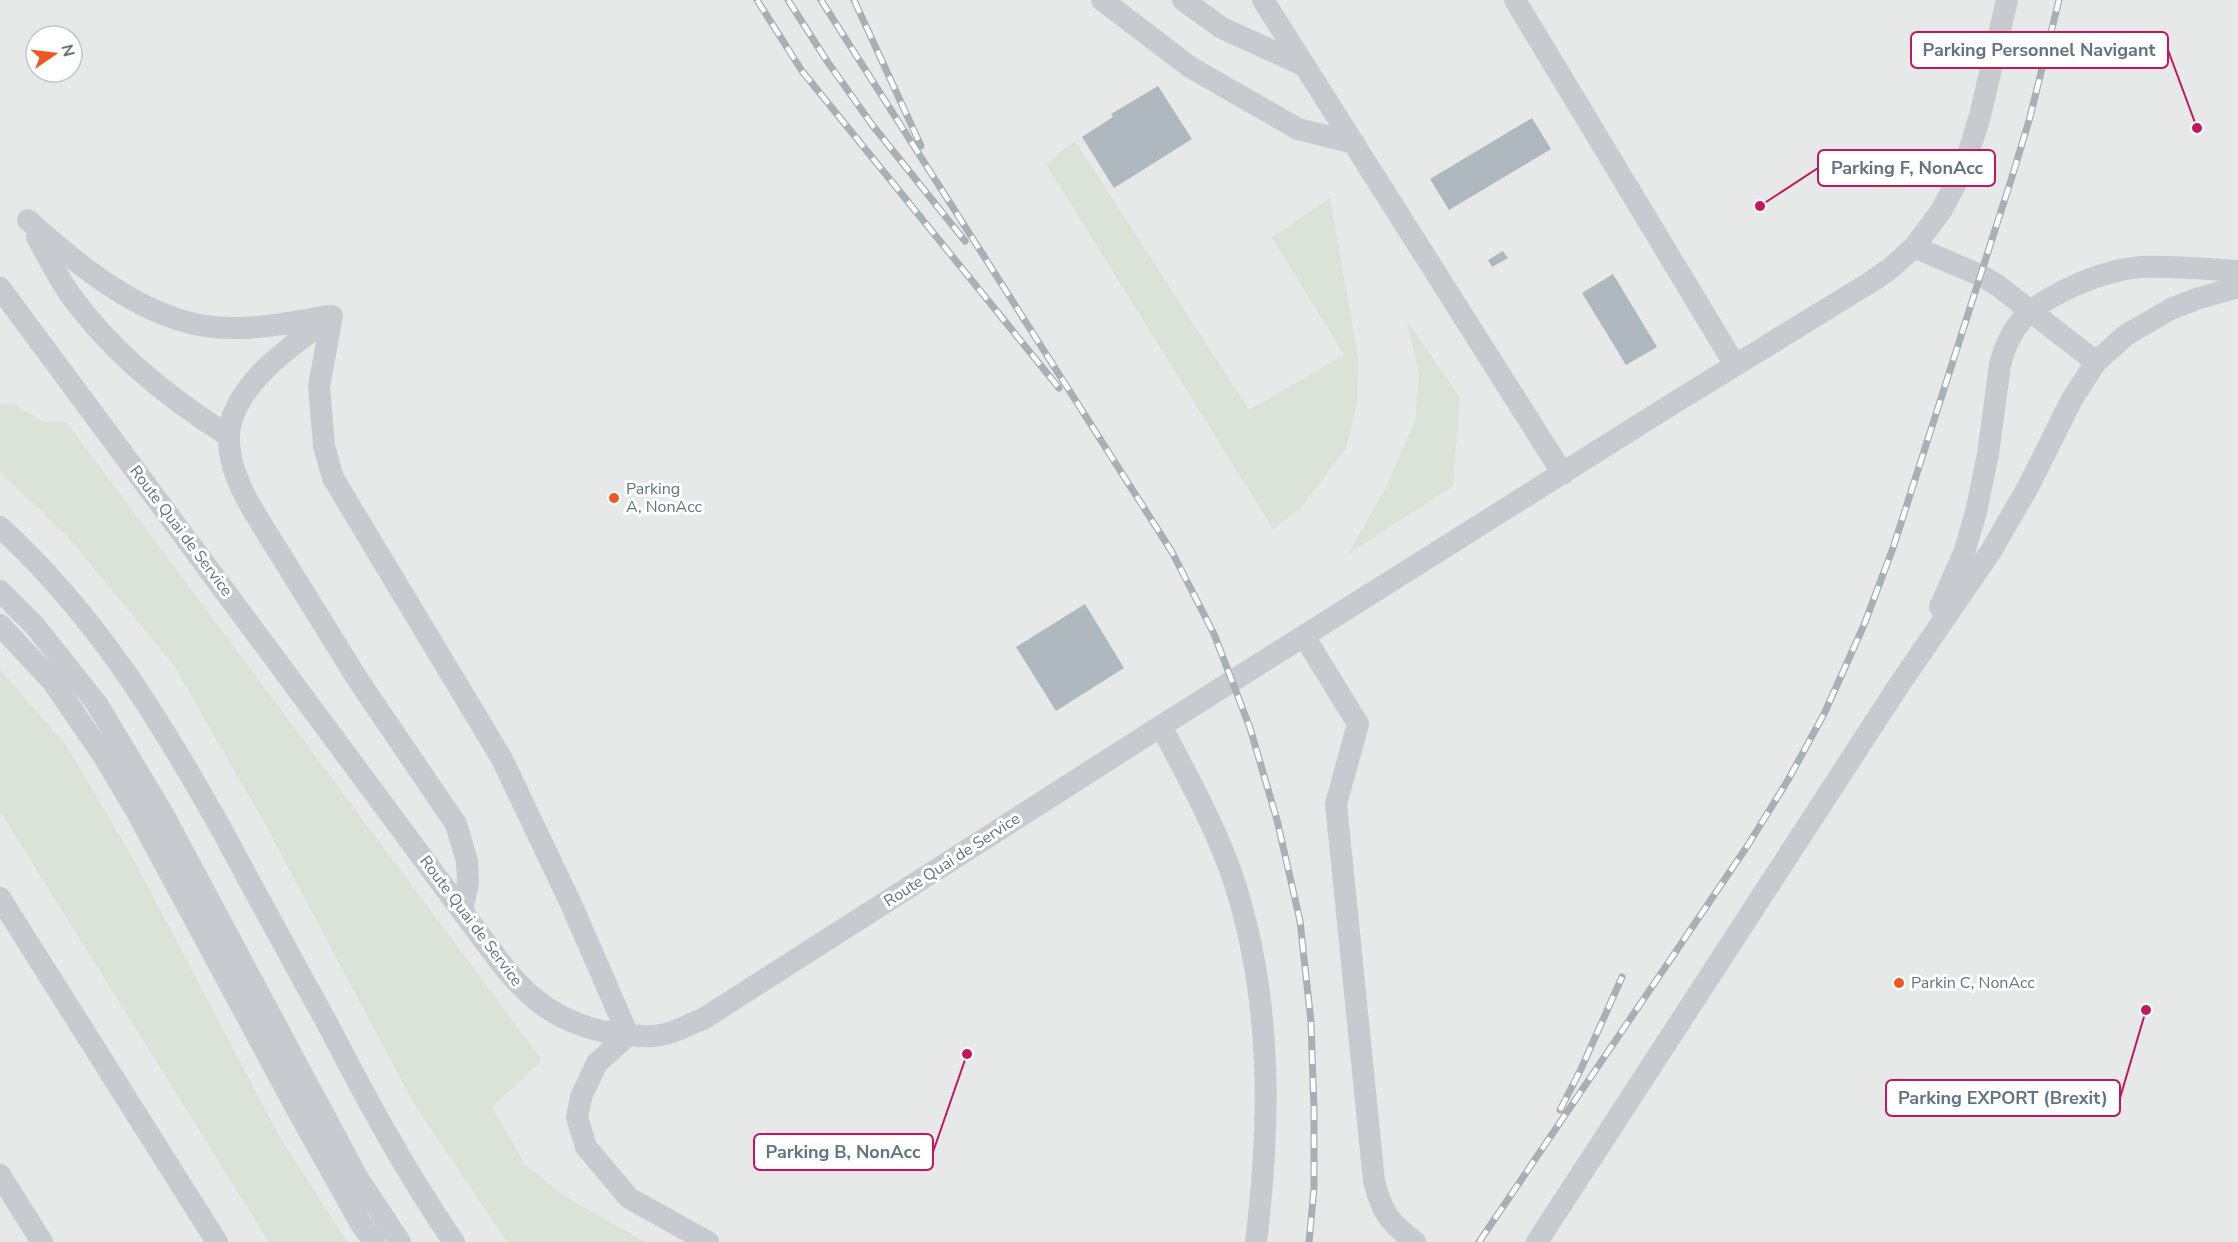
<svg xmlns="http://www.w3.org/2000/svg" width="2238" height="1242" viewBox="0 0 2238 1242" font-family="'Nunito Sans',sans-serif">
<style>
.built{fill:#e7e8e8;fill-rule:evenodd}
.green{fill:#dbe2d7}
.building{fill:#afb8be}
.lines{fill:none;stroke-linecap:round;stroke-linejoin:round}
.service{stroke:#c7cbcf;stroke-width:22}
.rail-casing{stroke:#a9afb5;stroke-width:7}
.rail{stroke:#fff;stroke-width:4.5;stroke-dasharray:14;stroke-linecap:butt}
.poi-dot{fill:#ef5621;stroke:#fff;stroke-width:2}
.labels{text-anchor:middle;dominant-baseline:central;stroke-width:6;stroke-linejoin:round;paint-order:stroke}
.poi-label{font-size:16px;fill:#627484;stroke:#fff;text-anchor:start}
.street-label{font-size:16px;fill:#627484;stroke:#fff}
.leader{fill:none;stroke:#c2185b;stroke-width:2}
.callout-dot{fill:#c2185b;stroke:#fff;stroke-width:2}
.callout{fill:#fff;stroke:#c2185b;stroke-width:2}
.callout-label{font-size:18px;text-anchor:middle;font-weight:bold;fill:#627484}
</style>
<rect width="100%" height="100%" fill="#f9f9f7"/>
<path class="built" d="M 0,0 L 2238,0 L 2238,1242 L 0,1242 ZM 36,36 L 72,36 L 72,72 L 36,72 Z"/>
<path class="green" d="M 1075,141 L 1249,410 L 1344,355 L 1272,237 L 1330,198 L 1358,357 L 1357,404 L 1346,448 L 1300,509 L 1273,529 L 1046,164 Z
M 1407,321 L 1460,398 L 1453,486 L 1348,554 L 1385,489 L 1415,421 L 1419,375 Z
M 14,404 L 42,421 L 67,423 L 542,1060 L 492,1107 L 525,1165 L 569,1199 L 645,1242 L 507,1242 L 413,1102 L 265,824 L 173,664 L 67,536 L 0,472 L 0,405 Z
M 0,669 L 67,747 L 134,860 L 279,1136 L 347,1242 L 269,1242 L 0,811 Z"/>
<path class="building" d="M 1158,86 L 1192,139 L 1114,188 L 1082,137 L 1113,117 L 1111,114 Z
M 1532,118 L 1551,149 L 1449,210 L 1430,179 Z
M 1503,251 L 1508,258 L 1492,267 L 1488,260 Z
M 1613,274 L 1657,347 L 1626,365 L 1582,293 Z
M 1085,604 L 1124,668 L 1056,711 L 1016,647 Z"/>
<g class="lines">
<path class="service" d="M 1102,0 L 1190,67 L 1298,129 L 1354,143
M 1183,0 L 1222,28 L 1305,66
M 1263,0 L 1563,474
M 1515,0 L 1735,365
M 28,220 C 77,265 144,320 213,327 C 252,331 290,323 328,316
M 37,237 C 47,256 57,275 69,293 C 111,352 168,398 229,436
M 1914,247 L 1980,275 L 1997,285 L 2096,362
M 0,288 L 462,911 C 509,973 535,1023 619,1034 C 635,1036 653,1038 669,1033 C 680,1030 692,1023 703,1019 L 1161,726 L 1669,406 L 1874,280 L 1892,267 L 1914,247 L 1941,211 L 1963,170 L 1980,116 L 2007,0
M 332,316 L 319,386 L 324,446 L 333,478 L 502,759 L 572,906 L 628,1035 L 597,1063 L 581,1097 L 577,1117 L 586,1147 L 629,1198 L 708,1242
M 332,316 C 295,343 228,387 229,439 C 229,466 241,489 254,512 L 360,683 L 456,824 L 467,861 L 468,883 L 462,911
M 0,527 C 97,616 159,718 223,832 C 257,896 292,959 327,1023 C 366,1098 406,1173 454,1242
M 0,591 L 35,626 L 97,704 L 163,814 L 357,1177 L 400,1242
M 1940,607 L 1964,553 L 1976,512 L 1988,454 L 2000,365 C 2004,349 2010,333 2022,320 C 2045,294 2106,269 2142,267 C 2173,266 2206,269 2238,271
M 0,625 L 53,682 L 103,755 L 138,814 L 300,1115 L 361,1224 L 374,1242
M 1304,636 L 1358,724 L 1336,804 L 1374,1181 C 1382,1213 1390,1223 1415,1242
M 1161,726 C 1187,776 1215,825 1233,878 C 1272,996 1271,1120 1256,1242
M 0,898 L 217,1242
M 0,1175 L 42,1242
M 1537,1242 L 1899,685 L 1991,551 L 2028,487 L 2072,399 L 2096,362 L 2126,335 L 2171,309 L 2196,299 L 2238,287"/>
<defs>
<path id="rail" d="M 757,0 L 802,71 L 1059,388
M 788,0 L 827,61 L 873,126 L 965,241
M 821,0 L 1172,552 L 1214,634 L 1250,728 L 1277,820 L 1300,921 L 1311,1022 L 1314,1110 L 1314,1188 L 1309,1242
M 854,0 L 921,146
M 1560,1110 L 1581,1069 L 1622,977
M 1479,1242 L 1748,845 L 1788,780 L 1824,714 L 1864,625 L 1893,548 L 2012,177 L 2030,117 L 2059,0"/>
</defs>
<use href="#rail" class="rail-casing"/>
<use href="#rail" class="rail"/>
</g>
<g class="poi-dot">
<circle cx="614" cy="498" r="6"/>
<circle cx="1899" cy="983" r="6"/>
</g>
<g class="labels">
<g class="poi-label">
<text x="626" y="489">Parking<tspan x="626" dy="18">A, NonAcc</tspan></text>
<text x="1911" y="983">Parkin C, NonAcc</text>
</g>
<g class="street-label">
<text transform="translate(181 531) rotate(53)">Route Quai de Service</text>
<text transform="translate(952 860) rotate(-33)">Route Quai de Service</text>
<text transform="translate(471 921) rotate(53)">Route Quai de Service</text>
</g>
</g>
<path class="leader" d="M2197 128L2168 50M1760 206L1818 168M2146 1010L2120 1098M967 1054L933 1152"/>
<g class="callout-dot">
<circle cx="2197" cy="128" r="6"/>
<circle cx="1760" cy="206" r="6"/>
<circle cx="2146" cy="1010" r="6"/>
<circle cx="967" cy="1054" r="6"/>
</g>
<g class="callout">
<rect x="1911" y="32" width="257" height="36" rx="6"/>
<rect x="1818" y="150" width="177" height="36" rx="6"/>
<rect x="1886" y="1080" width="234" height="36" rx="6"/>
<rect x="754" y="1134" width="179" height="36" rx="6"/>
</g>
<g class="callout-label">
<text x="2039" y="56">Parking Personnel Navigant</text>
<text x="1907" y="174">Parking F, NonAcc</text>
<text x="2003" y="1104">Parking EXPORT (Brexit)</text>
<text x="843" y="1158">Parking B, NonAcc</text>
</g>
<g transform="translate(54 54) rotate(76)"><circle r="28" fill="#ffffff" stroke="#c0c7ce" stroke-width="1.5"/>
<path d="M0-4.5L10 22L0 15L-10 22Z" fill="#ef5621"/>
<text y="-9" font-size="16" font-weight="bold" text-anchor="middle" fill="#627484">N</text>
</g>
</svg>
